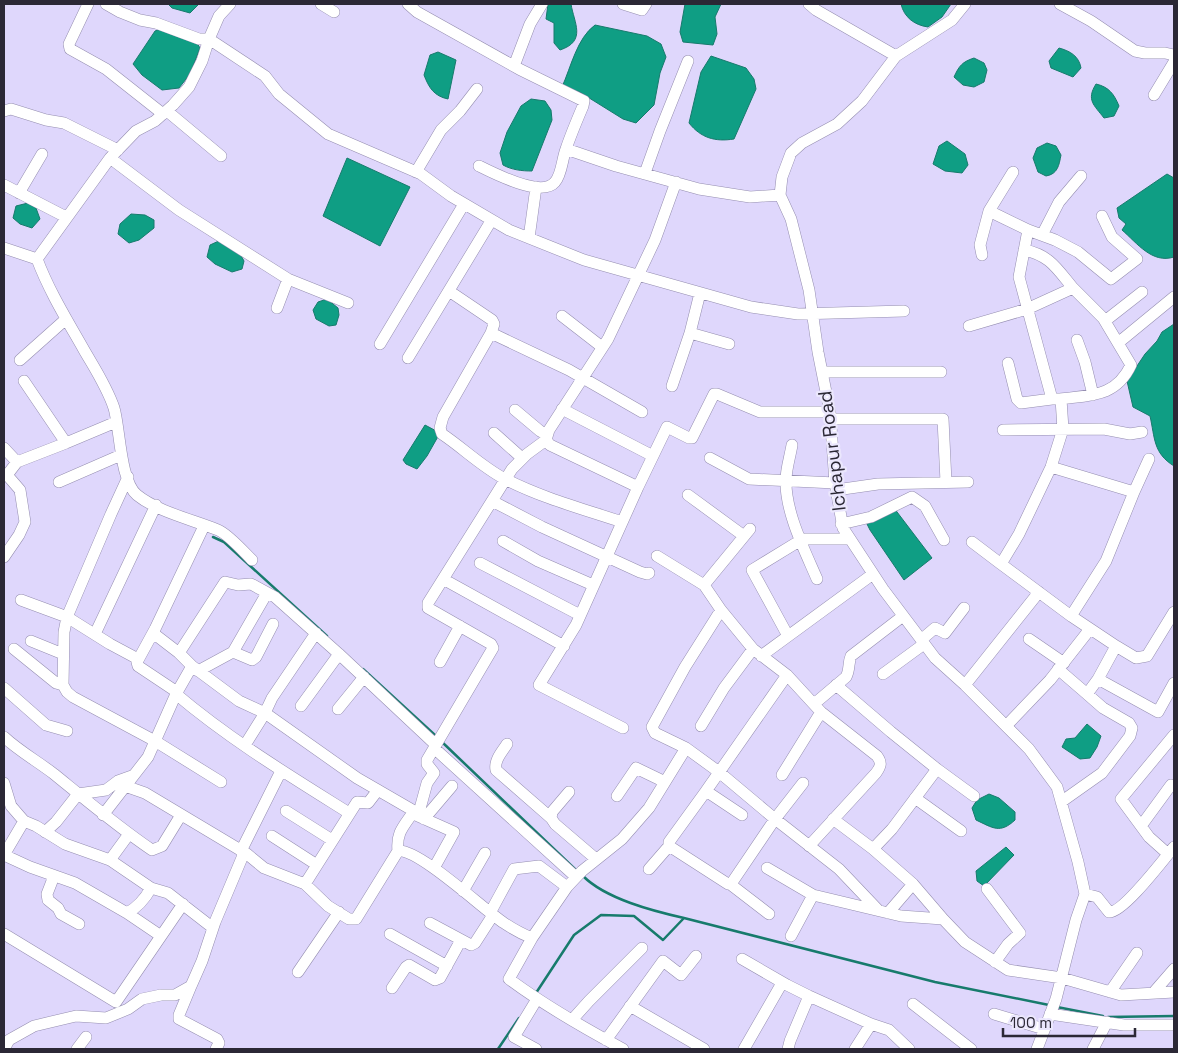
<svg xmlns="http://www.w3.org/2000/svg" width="1178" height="1053" viewBox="0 0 1178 1053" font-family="'Space Grotesk',sans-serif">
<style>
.water{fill:#0f9e84;stroke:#177b6c}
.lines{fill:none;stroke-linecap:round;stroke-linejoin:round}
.stream{stroke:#177b6c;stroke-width:2.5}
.minor-casing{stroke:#958eb0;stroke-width:12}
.minor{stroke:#fff;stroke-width:11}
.labels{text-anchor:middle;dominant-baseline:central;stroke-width:4.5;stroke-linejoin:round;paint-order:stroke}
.street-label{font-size:19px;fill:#2b2835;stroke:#ebe7fd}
</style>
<rect width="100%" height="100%" fill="#dfd7fc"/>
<path class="water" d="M 168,4 L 199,4 L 190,13 L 172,8 Z
M 548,4 L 571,4 C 574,23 587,41 560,50 L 554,43 L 554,23 L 546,19 Z
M 685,4 L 721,4 L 715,17 L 717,34 L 713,45 L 683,42 L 680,32 Z
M 901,4 L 951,4 L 942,17 L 928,27 C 914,25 904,17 901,4 Z
M 595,25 L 647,36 L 661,44 L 666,57 L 660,73 L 654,105 L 636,123 L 623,119 L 578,91 L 572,94 L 562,87 C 571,67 577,38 595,25 Z
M 163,28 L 195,40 L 200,48 L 190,74 L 179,88 L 162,90 L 142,75 L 133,64 L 155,31 Z
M 1059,48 C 1070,51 1079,56 1081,68 L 1073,77 L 1051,68 L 1049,61 Z
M 438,52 L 456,60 L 448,99 C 434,96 429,88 424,75 L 430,55 Z
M 711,56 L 746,68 L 754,79 L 756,89 L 734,139 C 715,142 701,138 689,123 L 701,72 Z
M 974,58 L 984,63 L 987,70 L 984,82 L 974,87 L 963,85 L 954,77 C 959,66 962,62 974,58 Z
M 1096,84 C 1109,87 1114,94 1119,106 L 1114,116 L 1104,118 C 1094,105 1086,100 1096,84 Z
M 531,99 L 545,101 L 551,110 L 552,120 L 532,171 C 522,171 512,170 503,165 L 500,153 L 507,132 L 521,106 Z
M 947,141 L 965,154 L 968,165 L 962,173 L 945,171 L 933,164 L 939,146 Z
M 1047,143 L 1056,146 L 1061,155 C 1059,165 1058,174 1046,176 L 1038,172 L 1033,158 L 1037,148 Z
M 347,158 L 410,187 L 380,246 L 323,216 Z
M 1167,174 L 1174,178 L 1174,257 C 1152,264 1137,243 1122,230 L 1126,224 L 1119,218 L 1117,208 Z
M 28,203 L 36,208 L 40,219 L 32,228 L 20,224 L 13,218 L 16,206 Z
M 131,214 L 145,215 L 154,220 L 154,228 L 139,240 L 129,243 L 118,234 L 120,224 Z
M 221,240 L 239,252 L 244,261 L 242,269 L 232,272 L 215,264 L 207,257 L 210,245 Z
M 327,299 L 338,308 L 339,315 L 336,325 L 329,326 L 316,319 L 313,310 L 318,302 Z
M 1174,324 L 1174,466 C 1153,453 1155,438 1150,416 L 1133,407 L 1127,381 L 1145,354 L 1157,341 L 1162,332 Z
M 425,425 L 440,433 L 427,456 L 417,469 L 406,464 L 403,460 Z
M 894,508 L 932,558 L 904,580 L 870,530 L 866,522 Z
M 1087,724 L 1101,736 L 1097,747 L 1090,758 L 1080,759 L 1062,747 L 1066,739 L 1075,738 Z
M 989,794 L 999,798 L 1015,812 L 1015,820 C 1000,834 993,828 976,820 L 972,808 L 977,800 Z
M 1006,847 L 1014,855 L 984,886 L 977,881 L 976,871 Z"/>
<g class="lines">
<path class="stream" d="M 213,537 L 224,542 L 327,636
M 363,669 L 436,736
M 442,742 L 577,871
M 583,876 C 606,899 653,911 684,918
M 536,993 L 574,935 L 601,915 L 634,916 L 663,940 L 684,918 L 935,982 L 1049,1005
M 1057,1007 L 1103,1016
M 1108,1017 L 1174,1016
M 498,1049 L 519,1018"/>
<defs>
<path id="minor" d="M 88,4 L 69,44 L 70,49 L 106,69 L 163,114
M 106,4 L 120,12 L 140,20 L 156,23 L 199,39 L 209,39 L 265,76 L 279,94 L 328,134 L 421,174 L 451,196 L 509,230 L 584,260 L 751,307 L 798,314 L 904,311
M 321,4 L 334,12
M 408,4 L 417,12 L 519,69 L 584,101 L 583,106 C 577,120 571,134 566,149 C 562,159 562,174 555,182 C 542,198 493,173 479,166
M 623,4 L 642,10 L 646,4
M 809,4 L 816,10 L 896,56
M 965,4 L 952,20 L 896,56 L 862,101 L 837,124 L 802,143 L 791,153 L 782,177 L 780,195 L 791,219 L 809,290 L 818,352 L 830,412 L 835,483 L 843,528 L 883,589 L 935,658 L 965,685 L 1029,749 L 1057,787 L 1078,862 L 1085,894 L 1076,920 L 1056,999 L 1037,1049
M 1060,4 L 1091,21 L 1135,51 L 1145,53 L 1165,53 L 1174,55
M 514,66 L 530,24 L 542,4
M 1154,95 L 1174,62
M 4,111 L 11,109 L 46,120 L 64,123 L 118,150
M 167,111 L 221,156
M 566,149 L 616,166 L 699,189 L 750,197 L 780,195
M 110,158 L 179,210 L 288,279 L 348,303
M 416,172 L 441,130 L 460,111 L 477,89
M 645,173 L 660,131 L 688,61
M 4,185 L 66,217
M 19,193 L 42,154
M 989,211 L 1013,172
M 1028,230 L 1019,277 L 1052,399
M 1042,235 L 1059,202 L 1081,176
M 529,238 L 536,187
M 4,248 L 37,259
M 1024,250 C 1050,255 1057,269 1073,288
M 982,255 L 980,245 L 989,211 L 1028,230 L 1055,240 L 1078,252 L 1111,279 L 1137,259 L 1112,237 L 1102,216
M 37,259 C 49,291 67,320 84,350 C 95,369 107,387 114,408 C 120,428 120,481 137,495 C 158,512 194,520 218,530 C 228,534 243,551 252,560
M 37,259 L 110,158 L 136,131 L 155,121 L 173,105 L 189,87 L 202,61 L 209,39 L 219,16 L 230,4
M 449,291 L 492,320 L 494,324 L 491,333 L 443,417 L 440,428 L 442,434 C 463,448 482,467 505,479 C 542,498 583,509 622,522
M 277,308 L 288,279
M 562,316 L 602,347
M 1105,321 L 1142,292
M 969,326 L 1027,309 L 1073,288 L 1103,318 L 1131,365 C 1116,397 1091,395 1060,399
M 491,333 L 569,370 L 642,412
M 690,333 L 729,344
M 1077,340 L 1085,362 L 1093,395
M 1118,343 L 1174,297
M 380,344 L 464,204
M 408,358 L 491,221
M 20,360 L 66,319
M 1008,363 L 1017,399 L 1021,403 L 1052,399 L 1061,399 L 1063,429 L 1051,467 L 1019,534 L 1001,564 L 1071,616 L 1116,646
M 822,372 L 941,372
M 672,386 L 690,333 L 700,293
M 562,409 L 653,456
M 515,410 L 540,431 L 547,435
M 830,419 L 943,419 L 946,482
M 1003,430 L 1104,429 L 1130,434 L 1142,432
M 494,433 L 522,458
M 66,443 L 116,422
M 792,445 C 790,457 786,469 786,480 C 785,512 805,551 817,579
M 4,448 L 17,462 L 7,475 L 20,490 L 25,522 L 19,535 L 4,557
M 710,458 L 749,479 L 835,483
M 17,462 L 66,443 L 24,381
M 1051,467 L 1134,492 L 1106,561 L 1071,616
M 128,477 L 111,514 L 67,617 L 64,632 L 63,685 L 67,692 L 73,697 L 155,741 L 221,782
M 59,482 L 121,455
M 638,487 L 550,445 L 546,440 L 549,430 L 608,339 L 655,240 L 676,182
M 836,490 L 878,484 L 968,482
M 1134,492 L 1149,459
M 688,495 L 744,536
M 492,501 L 542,527 L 640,572 L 647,574 L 649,573
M 841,524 L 871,517 L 912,497 L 925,506 L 944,540
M 503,541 L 538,561 L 593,585
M 972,542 L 1001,564
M 657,556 L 704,585 L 721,610 L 753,649 L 787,675 L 821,712 L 877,756 C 882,763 881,766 876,773 L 809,846
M 480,563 L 580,615
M 443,579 L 564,646
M 704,585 L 750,529
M 21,600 L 67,617 L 110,644 L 138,659
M 1174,612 L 1147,656 L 1136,658 L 1116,646 L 1098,679 L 1158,712 L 1174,683
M 153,633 L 179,653
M 95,634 L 156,505
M 788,636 L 752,570 L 801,540 L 806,539 L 849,539
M 1029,639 L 1064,663
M 921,640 L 935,628 L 945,633 L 964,608
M 31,641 L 63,654
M 14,649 L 56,683 L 63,685
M 233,652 L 252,660 L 256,657 L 273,624
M 761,656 L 873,574
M 440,662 L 460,626
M 192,666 L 239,701 L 265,713 L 357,778 L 414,811 L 418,816 L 454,832 L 434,868
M 1058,669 L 1087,694 L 1098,679
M 198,671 L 233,652 L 267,593
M 883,674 L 924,644
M 836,685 L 891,732 L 937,769 L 974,796
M 965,685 L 1039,592
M 4,688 L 46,725 L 67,731
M 177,692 L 138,666 L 137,662 L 155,629 L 204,526
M 176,694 C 229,739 290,776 349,813
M 814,704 L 846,677 C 850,670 848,663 851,656 L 903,616
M 301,706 L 339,654
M 338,709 L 364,677
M 701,726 L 724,688 L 753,649
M 1006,726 L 1050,680 L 1090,629
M 623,728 L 539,685 L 576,625 L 638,487 L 667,427 L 689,438 L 692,438 L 714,394 L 717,394 L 760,412 L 830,412
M 4,737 C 19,751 37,761 54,774 C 86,800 118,827 152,850 L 162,846 L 181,815
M 507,744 C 502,752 494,760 496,770 L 551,818
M 245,745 L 265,713 L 272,698 L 316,633
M 434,748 L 576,877
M 686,748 L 655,733 L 652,727 L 685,667 L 721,610
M 937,769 L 892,829 L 873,849 L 913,884 L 943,919
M 782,775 L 821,712
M 4,783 L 11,806 L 24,821 L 36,826 L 65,844 L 110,860 L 151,888 L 168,893 L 213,928
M 125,786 L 145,793 L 247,854 L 264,868 L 305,884 L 328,906 L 349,919 L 356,919 L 398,851 C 418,848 484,910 504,923 C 513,929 522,934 532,938 L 509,979 C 545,1006 584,1028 623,1049
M 569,792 L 552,812 L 551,818 L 555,824 L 596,859
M 617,796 L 636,768 L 665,782
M 915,798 L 961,831
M 1061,802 L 1102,773 L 1130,736 L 1132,728 L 1129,723 L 1103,708 L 1087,694
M 286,811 L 332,840
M 103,815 L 148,757 L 176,694 L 192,666 L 179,653 L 225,582 L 238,585 L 251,584 L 275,597 L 339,654 L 436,745
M 742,815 L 706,791 L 787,675
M 418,816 L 427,783 L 434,773 L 427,764 L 427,760 L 493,648 L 491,644 L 428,608 L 428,603 L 512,469 L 527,454 L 546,440
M 424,819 L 452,786
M 833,819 L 873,849
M 1141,826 L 1171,785
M 45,832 L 56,822 L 78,794 L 106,790 L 118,781 L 132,776
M 272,836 L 317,865
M 669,846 L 728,884 L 731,884 L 775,819 L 803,783
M 241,851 L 281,771
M 398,851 C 396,832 404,826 414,811
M 1168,854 L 1149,837 L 1121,799 L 1174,735
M 4,855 L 30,867 L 75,883 L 127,913 C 138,907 145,899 151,888
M 4,855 L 24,821
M 110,860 L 129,834
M 767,868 L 813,895
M 649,869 L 669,846 L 669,842 L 706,791
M 54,876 L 47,894 L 48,900 L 58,908 L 61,914 L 79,924
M 305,884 L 357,802 L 368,803 L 378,790
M 730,884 L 769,914
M 987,889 L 1020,933 L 1008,944 L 995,962
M 463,891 L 485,853
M 1085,894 L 1097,897 L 1109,912 C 1123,913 1163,860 1174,847
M 127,913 L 161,936
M 490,913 L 514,869 L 539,866 L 567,887 L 582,871 L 622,839 L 649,808 L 686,748 L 719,772 L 775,819 L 839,869 L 878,910
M 888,913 L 913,884
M 430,923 L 471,945 L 475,943 L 493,915
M 4,934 L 116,1002 L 183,904
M 390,934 L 447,966
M 791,936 L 813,895 L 901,916 L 943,919 L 965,942 L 1008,970 L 1062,978 L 1121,995 L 1174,992
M 532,938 L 567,887
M 742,959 L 787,985 L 809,996 L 871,1024 L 889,1030 L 909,1049
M 298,972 L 339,912
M 191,986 L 179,1015 L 179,1019 L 217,1039 L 219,1043 L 216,1049
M 392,988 L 406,967 L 409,965 L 435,980 L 440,978 L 461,940
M 1110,992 L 1137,953
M 1154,992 L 1174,969
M 913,1004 L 971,1049
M 630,1006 L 704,1049
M 994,1014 L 1044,1029
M 1050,1014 L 1124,1025 L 1174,1025
M 572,1020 L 589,1001 L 642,948
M 606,1040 L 663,961 L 681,975 L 696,956
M 4,1049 L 9,1040 L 34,1026 L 76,1016 L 106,1018 L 128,1009 L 142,999 L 161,995 L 175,995 L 191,986 L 202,961 L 215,922 L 244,853
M 77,1049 L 86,1037
M 536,1049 L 514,1037 L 537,999
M 744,1049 L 782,983
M 788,1049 L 790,1041 L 809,996
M 855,1049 L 871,1024
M 1093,1049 L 1107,1022"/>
</defs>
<use href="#minor" class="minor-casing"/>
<use href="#minor" class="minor"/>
</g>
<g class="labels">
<g class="street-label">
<text transform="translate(832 451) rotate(-97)">Ichapur Road</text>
</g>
</g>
<rect width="1178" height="1053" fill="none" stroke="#2b2835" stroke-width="10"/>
<path d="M1003 1028v8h132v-8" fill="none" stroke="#2b2835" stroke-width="2.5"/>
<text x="1010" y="1028" font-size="15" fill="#2b2835" stroke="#ebe7fd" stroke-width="4" paint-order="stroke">100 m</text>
</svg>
